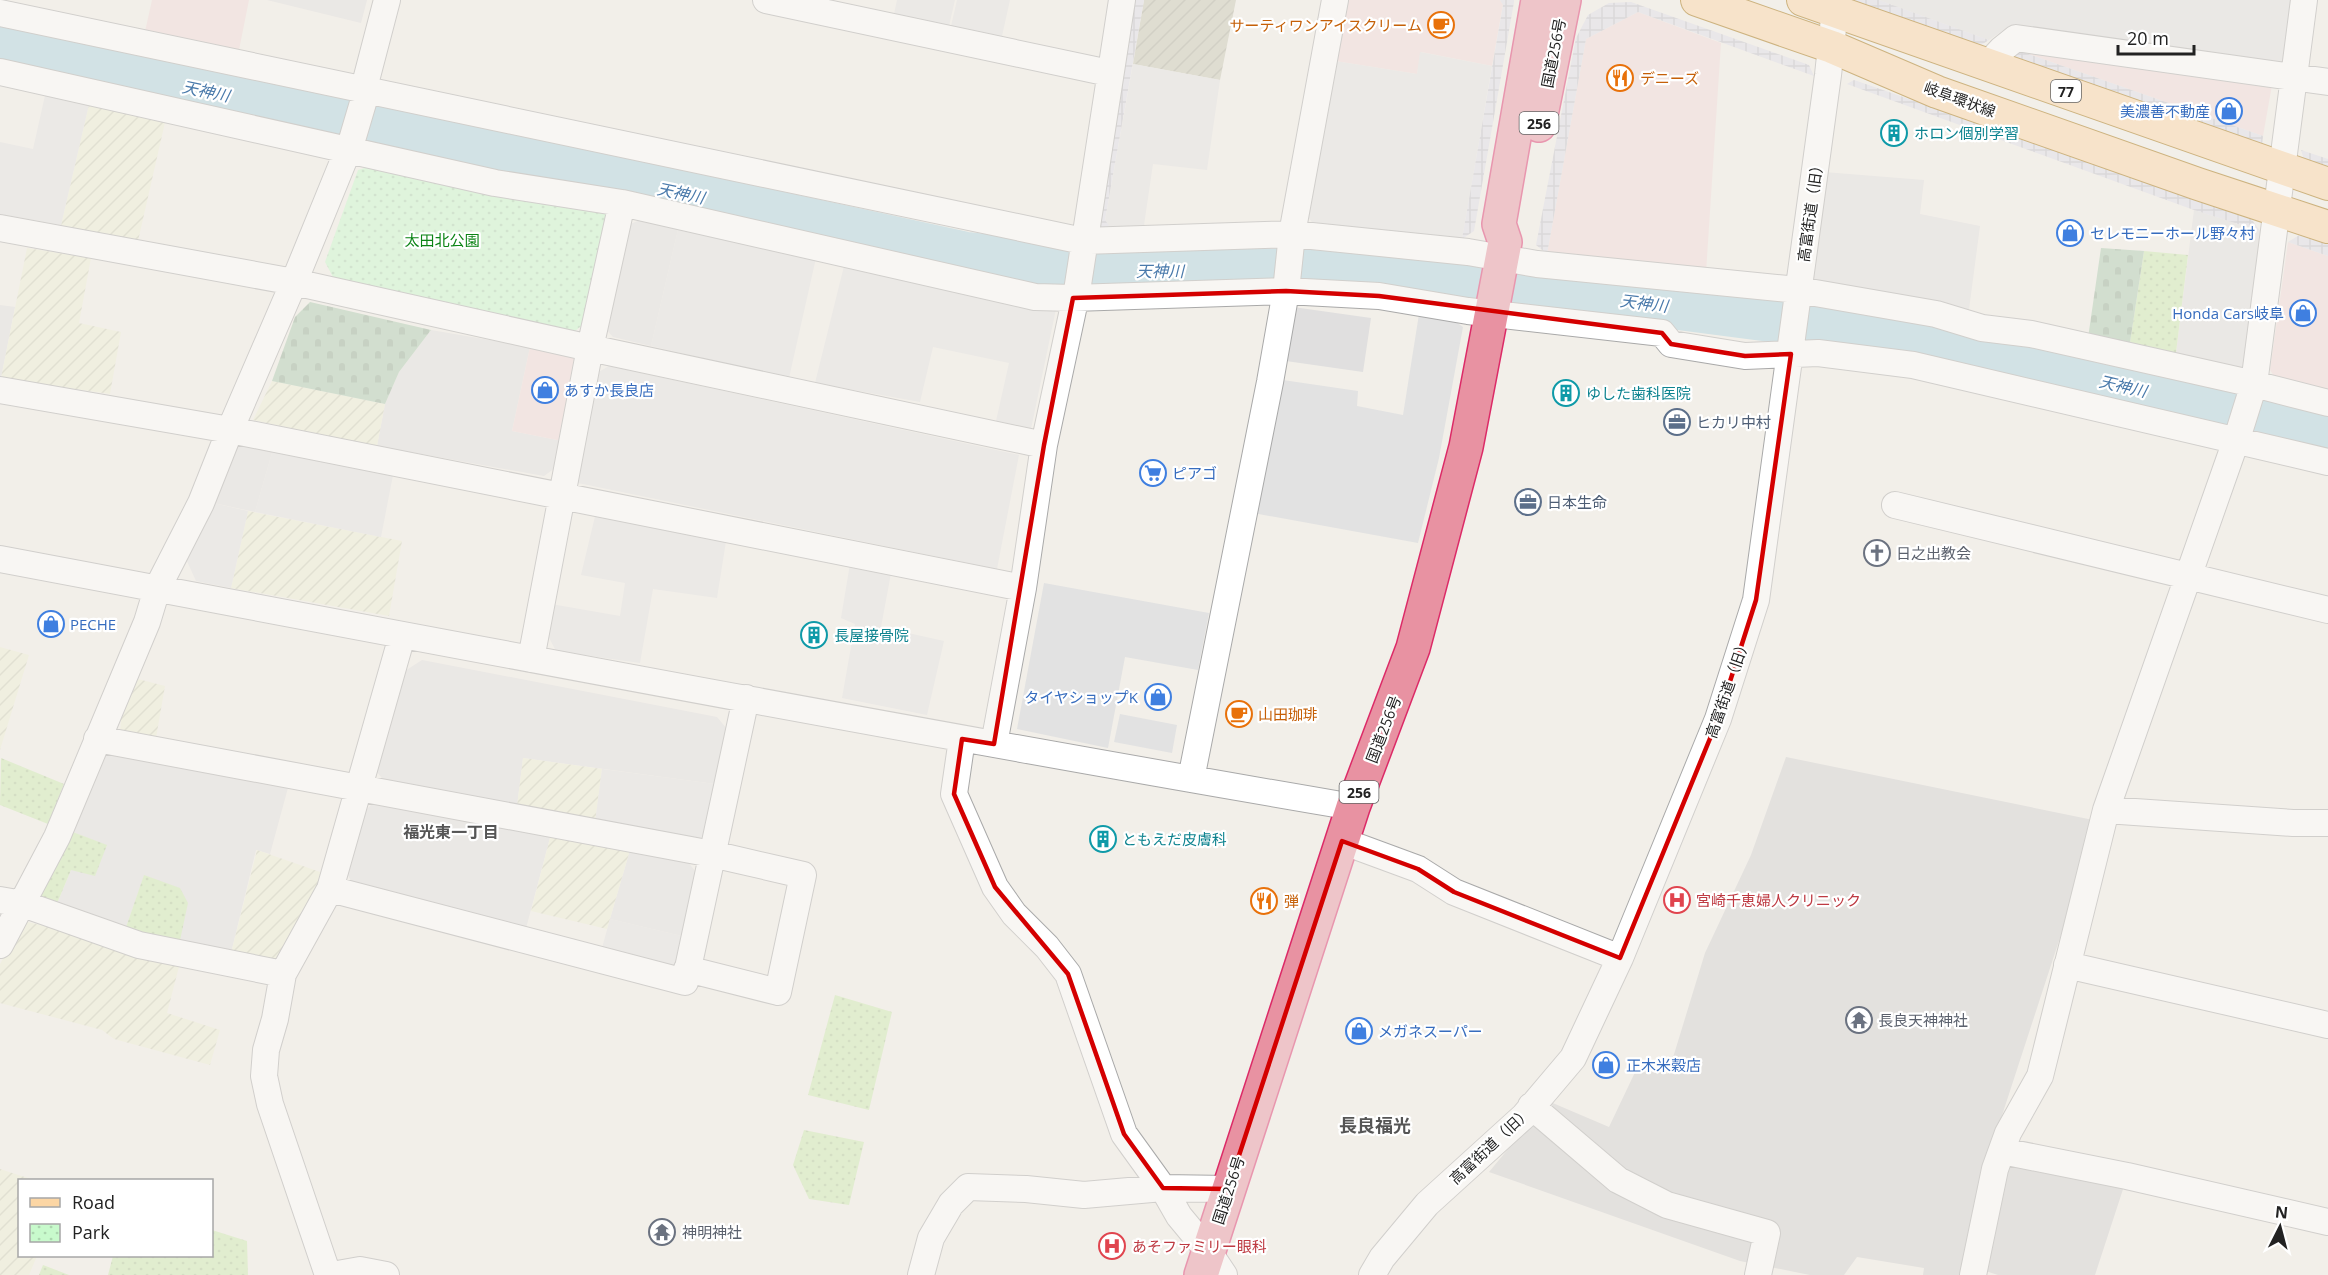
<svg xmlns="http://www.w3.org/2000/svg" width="2328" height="1275" viewBox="0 0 2328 1275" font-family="'Open Sans','Noto Sans JP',sans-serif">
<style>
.residential{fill:#e0dfdf}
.commercial{fill:#f2dad9}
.religious{fill:#d0d0d0}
.construction{fill:url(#construction-furrows)}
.farmland{fill:url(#farmland-furrows)}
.grass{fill:url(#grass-dots)}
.cemetery{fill:url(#cemetery-stones)}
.park{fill:url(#park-dots)}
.parking{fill:#e2e2e2}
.plaza{fill:url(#plaza-grid)}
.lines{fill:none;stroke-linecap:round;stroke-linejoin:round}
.river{stroke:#aad3df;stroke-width:45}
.minor-casing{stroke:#a9a9a9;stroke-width:28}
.major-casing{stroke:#a06b00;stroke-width:34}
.highway-casing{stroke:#dc2a67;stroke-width:36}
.minor{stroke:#fff;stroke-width:26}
.major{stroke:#fcd6a4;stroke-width:32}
.highway{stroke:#e892a2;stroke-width:33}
.marked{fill:none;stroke:#d40000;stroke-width:4.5;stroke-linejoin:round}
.labels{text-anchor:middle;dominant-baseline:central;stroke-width:4.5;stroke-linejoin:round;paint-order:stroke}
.shield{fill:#fff;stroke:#646464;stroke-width:1.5}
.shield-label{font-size:14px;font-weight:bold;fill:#222}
.food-label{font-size:15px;fill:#c56008;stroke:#fff;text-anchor:start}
.street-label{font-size:15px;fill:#222;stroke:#fff}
.shop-label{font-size:15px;fill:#366cbe;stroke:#fff;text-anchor:start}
.culture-label{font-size:15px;fill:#0d838f;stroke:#fff;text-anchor:start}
.park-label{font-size:15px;fill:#0c8416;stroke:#fff}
.service-label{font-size:15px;fill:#4e5e75;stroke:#fff;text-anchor:start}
.worship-label{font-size:15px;fill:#5b616d;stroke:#fff;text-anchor:start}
.health-label{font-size:15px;fill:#be3a42;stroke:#fff;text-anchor:start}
.water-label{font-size:16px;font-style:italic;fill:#4a7aab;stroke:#fff}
.neighbourhood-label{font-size:16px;font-weight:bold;fill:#555;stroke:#fff}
.quarter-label{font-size:18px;font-weight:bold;fill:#555;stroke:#fff}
</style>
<defs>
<pattern id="construction-furrows" width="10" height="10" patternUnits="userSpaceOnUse" patternTransform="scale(1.5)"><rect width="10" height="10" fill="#c7c7b4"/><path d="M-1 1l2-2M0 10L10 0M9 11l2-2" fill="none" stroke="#abab9a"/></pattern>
<pattern id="farmland-furrows" width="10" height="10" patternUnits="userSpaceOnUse" patternTransform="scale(1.5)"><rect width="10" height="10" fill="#eef0d5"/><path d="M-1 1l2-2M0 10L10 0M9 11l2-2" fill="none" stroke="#ccceb7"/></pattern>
<pattern id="grass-dots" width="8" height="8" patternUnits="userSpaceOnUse" patternTransform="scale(1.5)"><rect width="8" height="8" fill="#cdebb0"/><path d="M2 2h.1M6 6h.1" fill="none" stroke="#b0c997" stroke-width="1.8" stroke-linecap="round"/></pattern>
<pattern id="cemetery-stones" width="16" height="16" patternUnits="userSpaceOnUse" patternTransform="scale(1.5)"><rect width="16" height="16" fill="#aacbaf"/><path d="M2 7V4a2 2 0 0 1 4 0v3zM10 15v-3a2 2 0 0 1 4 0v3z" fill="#92ae96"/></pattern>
<pattern id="park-dots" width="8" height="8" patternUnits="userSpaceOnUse" patternTransform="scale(1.5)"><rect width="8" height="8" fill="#c8facc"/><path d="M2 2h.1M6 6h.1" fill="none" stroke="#acd6af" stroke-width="1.8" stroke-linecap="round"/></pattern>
<pattern id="plaza-grid" width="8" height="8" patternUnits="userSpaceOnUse" patternTransform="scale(1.5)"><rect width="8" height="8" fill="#dddde8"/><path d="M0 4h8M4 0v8" fill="none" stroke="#bdbdc7"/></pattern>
</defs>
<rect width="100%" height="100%" fill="#f2efe9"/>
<path class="residential" d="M 267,0 L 367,0 L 361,23 Z
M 1879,0 L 2292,0 L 2284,66 L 2005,29 L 1989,40 Z
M 1824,172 L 1924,180 L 1920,214 L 1980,226 L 1968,317 L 1811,287 Z
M 2194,210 L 2260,231 L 2245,365 L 2230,375 L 2175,361 Z
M 640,220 L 679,225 L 651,346 L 613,337 L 603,326 L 628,225 Z
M 0,305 L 15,307 L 1,378 L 0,378 Z
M 1293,307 L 1371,318 L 1363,372 L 1286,361 Z
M 431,330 L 530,347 L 512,431 L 567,442 L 559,465 L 544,476 L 377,446 L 385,404 L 399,372 Z
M 240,445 L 273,449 L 255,512 L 209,502 L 232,452 Z
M 422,660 L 717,717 L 727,729 L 715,784 L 523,758 L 517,806 L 385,782 L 377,772 L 405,671 Z
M 106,744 L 289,784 L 270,854 L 256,850 L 230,957 L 179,945 L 144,876 L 124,933 L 54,911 L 71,870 L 107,846 L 65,829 Z
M 373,803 L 551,834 L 525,932 L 353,885 L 347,873 L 366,810 Z
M 630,850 L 688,862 L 695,871 L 682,936 L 610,919 Z"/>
<path class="commercial" d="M 152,0 L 249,0 L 238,55 L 144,36 Z
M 1347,0 L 1500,0 L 1503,4 L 1492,66 L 1421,52 L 1417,74 L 1335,61 Z
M 1638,12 L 1721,43 L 1706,273 L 1547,254 L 1586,39 Z
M 2017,50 L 2272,85 L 2263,136 Z
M 2288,242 L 2328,256 L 2328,395 L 2278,382 L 2270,370 Z
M 530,347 L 581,358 L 567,442 L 512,431 Z"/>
<path class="religious" d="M 1786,757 L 2098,821 L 1993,1143 L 2127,1177 L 2095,1275 L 1998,1275 L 1970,1266 L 1967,1275 L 1923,1275 L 1924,1268 L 1857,1257 L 1844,1275 L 1810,1275 L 1740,1261 L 1489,1172 L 1548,1101 L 1609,1127 L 1638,1066 L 1668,1074 L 1705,953 L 1751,855 Z"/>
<path class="construction" d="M 1144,0 L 1236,0 L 1220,80 L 1133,64 Z"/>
<path class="farmland" d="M 90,100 L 166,118 L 138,241 L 61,225 Z
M 27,248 L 91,258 L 79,323 L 121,332 L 110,394 L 1,378 Z
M 272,381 L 385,404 L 377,446 L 253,420 Z
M 248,511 L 402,541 L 389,616 L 231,588 Z
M 0,647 L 29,655 L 0,750 Z
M 138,679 L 165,686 L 156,738 L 120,732 L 121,719 Z
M 523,758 L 602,769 L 595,823 L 517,806 Z
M 551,834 L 630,850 L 607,929 L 531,911 Z
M 257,850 L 323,873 L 281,956 L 267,965 L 230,957 Z
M 24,921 L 181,959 L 167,1013 L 220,1030 L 210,1065 L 114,1039 L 102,1030 L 0,1003 L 0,964 Z
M 0,1169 L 34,1180 L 20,1180 L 20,1256 L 37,1256 L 29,1275 L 0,1275 Z"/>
<path class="grass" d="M 2144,251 L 2188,255 L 2175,361 L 2129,349 Z
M 1,758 L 64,784 L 48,824 L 0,805 Z
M 65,829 L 107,845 L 95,876 L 71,870 L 56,906 L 38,899 Z
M 144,875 L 180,888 L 188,903 L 179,945 L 124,933 Z
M 835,995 L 892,1012 L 869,1110 L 808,1095 Z
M 804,1130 L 864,1142 L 849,1205 L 809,1199 L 793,1165 Z
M 212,1230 L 247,1241 L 248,1275 L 108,1275 L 113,1256 L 212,1256 Z
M 43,1265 L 69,1275 L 39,1275 Z"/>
<path class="cemetery" d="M 2101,248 L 2144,251 L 2129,349 L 2088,338 Z
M 310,302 L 431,330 L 399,372 L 385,404 L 272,381 L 295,317 Z"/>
<path class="park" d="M 378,164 L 610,215 L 589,320 L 575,331 L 333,277 L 325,262 L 358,170 Z"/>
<path class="parking" d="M 897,0 L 955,0 L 949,26 L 894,14 Z
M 957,0 L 1010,0 L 1002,36 L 951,26 Z
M 1420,52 L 1492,66 L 1462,239 L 1316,227 L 1307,216 L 1335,61 L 1417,74 Z
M 1133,64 L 1220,80 L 1207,170 L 1153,164 L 1143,232 L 1114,233 L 1105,221 Z
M 46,91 L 90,100 L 61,225 L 0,214 L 0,142 L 33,149 Z
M 679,225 L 816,258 L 789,378 L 651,346 Z
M 844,266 L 1056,309 L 1031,429 L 996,421 L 1009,363 L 933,347 L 920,402 L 815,383 Z
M 1419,314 L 1452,319 L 1463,327 L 1439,458 L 1418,543 L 1253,513 L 1276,379 L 1358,391 L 1357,406 L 1403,415 Z
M 609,366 L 1019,455 L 997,569 L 573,482 L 595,374 Z
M 273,449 L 394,470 L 381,537 L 255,512 Z
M 209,502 L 248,511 L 231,588 L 196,581 L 186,559 Z
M 597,508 L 727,535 L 717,598 L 653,589 L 640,663 L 556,651 L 547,634 L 551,604 L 620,616 L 625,583 L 581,575 Z
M 851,558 L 892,568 L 881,627 L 944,641 L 927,715 L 842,698 L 855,624 L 841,618 Z
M 1044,583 L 1209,613 L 1198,670 L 1125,657 L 1108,748 L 1017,729 Z
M 1120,714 L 1177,725 L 1172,753 L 1114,742 Z
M 602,769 L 715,784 L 705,834 L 695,843 L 595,823 Z
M 610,919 L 682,936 L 676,966 L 666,972 L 600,955 Z"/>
<path class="plaza" d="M 1135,0 L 1144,0 L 1105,220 L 1114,233 L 1096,226 Z
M 1500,0 L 1514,0 L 1514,2 L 1474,231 L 1462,239 L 1503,5 Z
M 1851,0 L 1879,0 L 1989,40 L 1981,45 Z
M 1631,2 L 1809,65 L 1814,76 L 1638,12 L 1586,39 L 1547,254 L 1536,245 L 1576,38 L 1588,15 L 1609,3 Z
M 2017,50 L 2263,136 L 2262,146 L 2012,58 Z
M 1854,80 L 2250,217 L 2260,231 L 2194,210 L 1847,84 Z
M 2301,150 L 2328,159 L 2328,171 L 2305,163 Z
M 2301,234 L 2328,244 L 2328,256 L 2288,242 Z"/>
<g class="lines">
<path class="river" d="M 0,46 L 239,96 L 964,254 L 1108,271 L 1292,271 L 1544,290 L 1767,319 L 1827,327 L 2000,357 L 2328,433"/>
<defs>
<path id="minor" d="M 766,0 L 1109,73
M 0,13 L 1083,241 L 1292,234 L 1468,252 L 1537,264 L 1798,290 L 1936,314 L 1982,328 L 2031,334 L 2254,384 L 2328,403
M 1988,64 L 2001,50 L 2016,38 L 2328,82
M 0,72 L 495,183 L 622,203 L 1035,297 L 1073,298 L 1286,291 L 1379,296 L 1468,311 L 1662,333 L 1671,344 L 1745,356 L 1818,353 L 1913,365 L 2328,462
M 0,228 L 294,282 L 590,348 L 1044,445
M 0,390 L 230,430 L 1023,588
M 1895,505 L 2328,610
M 0,559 C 451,644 901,730 1353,807
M 531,659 L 590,348 L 622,203
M 97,739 L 712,854 L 803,875 L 778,992 L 687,969
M 962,739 L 954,794 L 995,887 L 1014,914 L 1047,947 L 1068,974 L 1124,1134 L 1163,1188 L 1179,1216 L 1208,1251 L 1224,1275
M 994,744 L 1023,588 L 1044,445 L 1077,291 L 1122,0
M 1191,779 L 1270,382 L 1286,291 L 1292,234 L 1335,0
M 2106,810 L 2293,823 L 2328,823
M 1342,841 L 1418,869 L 1454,892 L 1620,958
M 330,889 L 685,982 L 746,698
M 0,900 L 23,904 L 139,945 L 283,974
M 0,945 L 57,837 L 147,622 L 157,589 L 201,503 L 230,430 L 294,282 L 352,140 L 365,96 L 364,88 L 387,0
M 2067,965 L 2328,1025
M 1531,1106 L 1618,1180 L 1667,1205 L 1767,1233 L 1758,1275
M 2002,1151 L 2127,1176 L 2328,1222
M 328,1275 L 270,1104 L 264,1076 L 266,1050 L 275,1019 L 283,974 L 330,889 L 402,636
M 332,1275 L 360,1270 L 386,1275
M 921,1275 L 931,1238 L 951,1204 L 968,1187 L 1026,1189 L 1084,1195 L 1163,1188 L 1228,1189
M 1372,1275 L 1382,1258 L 1427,1204 L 1524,1116 L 1573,1058 L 1620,958 L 1718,719 L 1756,600 L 1828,75 L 1836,0
M 1973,1275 L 1995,1169 L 2008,1133 L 2040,1076 L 2106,810 L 2239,432 L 2254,384 L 2304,0"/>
<path id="major" d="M 1697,0 L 1832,47 L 1937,92 L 2198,184 L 2328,227
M 1803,0 L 2328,184"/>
<path id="highway" d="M 1539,125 L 1564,0
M 1201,1275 L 1353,807 L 1413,648 L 1466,447 L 1502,258 L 1505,242 L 1499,224 L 1538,0"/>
</defs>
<use href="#minor" class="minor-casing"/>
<use href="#major" class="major-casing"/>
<use href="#highway" class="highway-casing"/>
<use href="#minor" class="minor"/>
<use href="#major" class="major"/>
<use href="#highway" class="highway"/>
</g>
<path d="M0 0H2328V1275H0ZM 1286,291 L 1379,296 L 1662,333 L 1671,344 L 1745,356 L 1791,354 L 1756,600 L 1718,719 L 1620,958 L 1454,892 L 1418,869 L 1342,841 L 1228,1189 L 1163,1188 L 1124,1134 L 1068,974 L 995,887 L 954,794 L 962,739 L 994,744 L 1044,445 L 1073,298 Z" fill="#f2efe9" fill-opacity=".55" fill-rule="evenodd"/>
<path class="marked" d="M 1286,291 L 1379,296 L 1662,333 L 1671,344 L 1745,356 L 1791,354 L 1756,600 L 1718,719 L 1620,958 L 1454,892 L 1418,869 L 1342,841 L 1228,1189 L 1163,1188 L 1124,1134 L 1068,974 L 995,887 L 954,794 L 962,739 L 994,744 L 1044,445 L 1073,298 Z"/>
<defs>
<symbol id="cafe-ring" viewBox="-11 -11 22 22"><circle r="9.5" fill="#fff" stroke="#e8710a" stroke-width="1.5"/><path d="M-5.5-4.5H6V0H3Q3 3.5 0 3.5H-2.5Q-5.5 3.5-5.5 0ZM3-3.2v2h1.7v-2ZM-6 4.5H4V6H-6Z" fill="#e8710a"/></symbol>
<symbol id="restaurant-ring" viewBox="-11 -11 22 22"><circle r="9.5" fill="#fff" stroke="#e8710a" stroke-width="1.5"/><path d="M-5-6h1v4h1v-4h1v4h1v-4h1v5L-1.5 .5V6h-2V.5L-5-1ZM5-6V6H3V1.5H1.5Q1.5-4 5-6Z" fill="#e8710a"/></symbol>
<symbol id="shop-ring" viewBox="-11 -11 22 22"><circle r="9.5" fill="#fff" stroke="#3f7fe0" stroke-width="1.5"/><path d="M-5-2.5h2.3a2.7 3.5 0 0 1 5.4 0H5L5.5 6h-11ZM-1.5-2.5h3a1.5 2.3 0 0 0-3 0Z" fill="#3f7fe0"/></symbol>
<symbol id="building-ring" viewBox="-11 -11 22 22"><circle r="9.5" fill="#fff" stroke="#0f9aa8" stroke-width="1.5"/><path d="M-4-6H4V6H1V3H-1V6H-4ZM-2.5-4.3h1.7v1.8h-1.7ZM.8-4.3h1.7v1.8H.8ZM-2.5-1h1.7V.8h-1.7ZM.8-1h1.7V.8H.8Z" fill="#0f9aa8"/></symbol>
<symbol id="office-ring" viewBox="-11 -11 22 22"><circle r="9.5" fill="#fff" stroke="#5c6f8a" stroke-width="1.5"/><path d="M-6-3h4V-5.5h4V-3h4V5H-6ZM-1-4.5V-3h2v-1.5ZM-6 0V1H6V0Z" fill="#5c6f8a"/></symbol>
<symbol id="supermarket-ring" viewBox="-11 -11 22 22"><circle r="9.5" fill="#fff" stroke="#3f7fe0" stroke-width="1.5"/><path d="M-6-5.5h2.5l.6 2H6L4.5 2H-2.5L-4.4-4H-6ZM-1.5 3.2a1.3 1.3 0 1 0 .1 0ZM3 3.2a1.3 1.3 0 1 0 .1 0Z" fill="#3f7fe0"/></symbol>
<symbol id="church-ring" viewBox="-11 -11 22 22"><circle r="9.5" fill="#fff" stroke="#6b7280" stroke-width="1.5"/><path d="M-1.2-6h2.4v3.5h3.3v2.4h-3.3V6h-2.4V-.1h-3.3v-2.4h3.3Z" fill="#6b7280"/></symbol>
<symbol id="hospital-ring" viewBox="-11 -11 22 22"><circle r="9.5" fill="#fff" stroke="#e0444e" stroke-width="1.5"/><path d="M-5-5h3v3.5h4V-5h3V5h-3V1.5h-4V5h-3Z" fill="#e0444e"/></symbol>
<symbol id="temple-ring" viewBox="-11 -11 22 22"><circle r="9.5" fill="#fff" stroke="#6b7280" stroke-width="1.5"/><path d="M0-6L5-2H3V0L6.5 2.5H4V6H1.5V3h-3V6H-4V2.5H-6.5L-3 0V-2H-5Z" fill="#6b7280"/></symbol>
</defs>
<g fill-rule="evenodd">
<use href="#cafe-ring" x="1426" y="10" width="30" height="30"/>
<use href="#restaurant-ring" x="1605" y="63" width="30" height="30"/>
<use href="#shop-ring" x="2214" y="96" width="30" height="30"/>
<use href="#building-ring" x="1879" y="118" width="30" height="30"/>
<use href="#shop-ring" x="2055" y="218" width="30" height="30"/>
<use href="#shop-ring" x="2288" y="298" width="30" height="30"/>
<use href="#shop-ring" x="530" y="375" width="30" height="30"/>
<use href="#building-ring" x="1551" y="378" width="30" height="30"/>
<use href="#office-ring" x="1662" y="407" width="30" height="30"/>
<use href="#supermarket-ring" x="1138" y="458" width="30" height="30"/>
<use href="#office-ring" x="1513" y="487" width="30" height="30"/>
<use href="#church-ring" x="1862" y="538" width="30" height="30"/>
<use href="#shop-ring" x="36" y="609" width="30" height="30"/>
<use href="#building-ring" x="799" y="620" width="30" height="30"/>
<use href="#shop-ring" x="1143" y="682" width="30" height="30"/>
<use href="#cafe-ring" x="1224" y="699" width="30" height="30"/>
<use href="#building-ring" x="1088" y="824" width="30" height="30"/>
<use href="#hospital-ring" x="1662" y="885" width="30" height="30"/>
<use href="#restaurant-ring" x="1249" y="886" width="30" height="30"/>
<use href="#temple-ring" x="1844" y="1005" width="30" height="30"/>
<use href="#shop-ring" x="1344" y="1016" width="30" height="30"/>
<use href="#shop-ring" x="1591" y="1050" width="30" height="30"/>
<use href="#temple-ring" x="647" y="1217" width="30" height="30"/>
<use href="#hospital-ring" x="1097" y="1231" width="30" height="30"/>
</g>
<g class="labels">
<g class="shield">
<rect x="2051" y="80" width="30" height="22" rx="4.5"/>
<rect x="1519.5" y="112" width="39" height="22" rx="4.5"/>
<rect x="1339.5" y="781" width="39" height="22" rx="4.5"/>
</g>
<g class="shield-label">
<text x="2066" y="91">77</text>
<text x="1539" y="123">256</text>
<text x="1359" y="792">256</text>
</g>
<g class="food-label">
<text x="1422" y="25" text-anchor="end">サーティワンアイスクリーム</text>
<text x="1640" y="78">デニーズ</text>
<text x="1258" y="714">山田珈琲</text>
<text x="1284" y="901">弾</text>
</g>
<g class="street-label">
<text transform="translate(1553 53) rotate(-79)">国道256号</text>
<text transform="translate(1960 99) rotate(20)">岐阜環状線</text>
<text transform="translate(1810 210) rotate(-82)">高富街道（旧）</text>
<text transform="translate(1727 688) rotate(-71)">高富街道（旧）</text>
<text transform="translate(1383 729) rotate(-69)">国道256号</text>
<text transform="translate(1490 1145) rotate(-43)">高富街道（旧）</text>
<text transform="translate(1228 1190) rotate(-72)">国道256号</text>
</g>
<g class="shop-label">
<text x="2210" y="111" text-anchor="end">美濃善不動産</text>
<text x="2090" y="233">セレモニーホール野々村</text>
<text x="2284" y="313" text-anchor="end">Honda Cars岐阜</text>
<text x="564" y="390">あすか長良店</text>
<text x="1172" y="473">ピアゴ</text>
<text x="70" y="624">PECHE</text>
<text x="1138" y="697" text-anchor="end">タイヤショップK</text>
<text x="1378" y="1031">メガネスーパー</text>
<text x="1626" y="1065">正木米穀店</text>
</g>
<g class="culture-label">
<text x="1914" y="133">ホロン個別学習</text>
<text x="1586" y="393">ゆした歯科医院</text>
<text x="834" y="635">長屋接骨院</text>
<text x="1122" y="839">ともえだ皮膚科</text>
</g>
<g class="park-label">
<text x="442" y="240">太田北公園</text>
</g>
<g class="service-label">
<text x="1696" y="422">ヒカリ中村</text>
<text x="1547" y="502">日本生命</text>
</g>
<g class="worship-label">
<text x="1896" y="553">日之出教会</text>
<text x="1878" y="1020">長良天神神社</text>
<text x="682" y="1232">神明神社</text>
</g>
<g class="health-label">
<text x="1696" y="900">宮崎千恵婦人クリニック</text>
<text x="1132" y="1246">あそファミリー眼科</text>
</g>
<g class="water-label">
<text transform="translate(206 91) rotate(12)">天神川</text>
<text transform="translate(681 193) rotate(12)">天神川</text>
<text x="1160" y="271">天神川</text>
<text transform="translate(1644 303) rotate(7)">天神川</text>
<text transform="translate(2123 386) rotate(13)">天神川</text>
</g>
<g class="neighbourhood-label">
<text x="451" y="832">福光東一丁目</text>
</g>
<g class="quarter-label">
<text x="1375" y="1125">長良福光</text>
</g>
</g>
<rect x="18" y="1179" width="195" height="78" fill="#ffffff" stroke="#a7a7a7" stroke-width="1.5"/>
<rect x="30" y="1198" width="30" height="9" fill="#fcd6a4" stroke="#a7a7a7" stroke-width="1.5"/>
<text x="72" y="1209" font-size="18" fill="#222222">Road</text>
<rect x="30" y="1224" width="30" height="18" fill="url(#park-dots)" stroke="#a7a7a7" stroke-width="1.5"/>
<text x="72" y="1239" font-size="18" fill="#222222">Park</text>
<g transform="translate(2280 1227) rotate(6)" stroke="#ffffff" stroke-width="4.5" paint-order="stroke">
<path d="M0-4.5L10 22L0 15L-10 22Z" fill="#222222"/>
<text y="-9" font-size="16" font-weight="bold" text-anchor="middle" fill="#222222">N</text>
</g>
<path d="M2118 45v9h76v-9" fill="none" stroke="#222222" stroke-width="3"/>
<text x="2127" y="45" font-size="18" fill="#222222" stroke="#ffffff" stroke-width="4.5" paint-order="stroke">20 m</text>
</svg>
